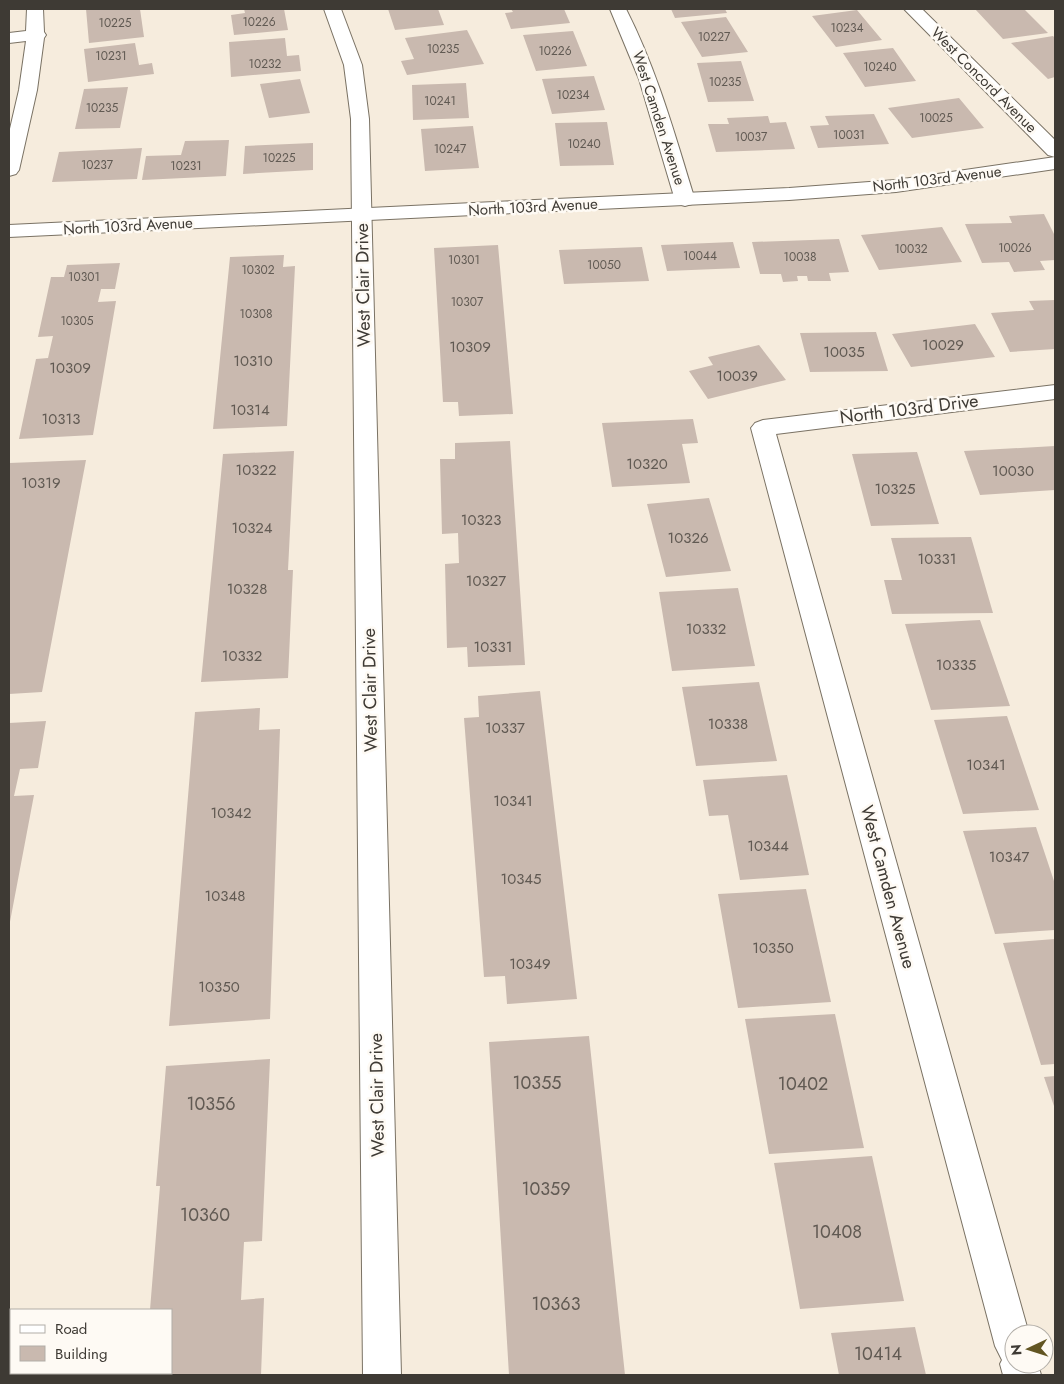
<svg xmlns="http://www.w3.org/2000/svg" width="1064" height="1384" viewBox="0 0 1064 1384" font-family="Jost,sans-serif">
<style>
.building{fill:#c9b9af}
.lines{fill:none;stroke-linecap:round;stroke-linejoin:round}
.street-casing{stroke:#7a7264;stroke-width:2}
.secondary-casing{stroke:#7a7264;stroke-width:2}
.street{fill:#fff;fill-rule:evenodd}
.secondary{fill:#fff;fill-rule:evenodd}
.labels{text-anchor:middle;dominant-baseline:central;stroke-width:5;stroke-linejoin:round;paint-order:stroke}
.far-number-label{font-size:12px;fill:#615a53}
.far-street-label{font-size:15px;fill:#3e3a34;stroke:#fefaf4}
.number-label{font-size:15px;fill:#615a53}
.street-label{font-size:18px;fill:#3e3a34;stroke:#fefaf4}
.near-number-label{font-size:18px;fill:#615a53}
</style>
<rect width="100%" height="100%" fill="#f6ecdd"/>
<path class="building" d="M 86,9 L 140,9 L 144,37 L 89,43 Z
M 244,9 L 284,9 L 288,30 L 234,35 L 231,15 L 245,13 Z
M 388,9 L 438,9 L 444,25 L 395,30 Z
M 511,9 L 564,9 L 570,23 L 511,29 L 505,13 L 513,12 Z
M 671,9 L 725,9 L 727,13 L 675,18 Z
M 975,9 L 1024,9 L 1048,33 L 1003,39 Z
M 857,10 L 882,40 L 836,47 L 812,16 Z
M 726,17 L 748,52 L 702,57 L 681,22 Z
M 467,30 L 484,64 L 407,75 L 401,61 L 414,59 L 405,38 Z
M 573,31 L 587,66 L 536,71 L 523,35 Z
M 1053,36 L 1055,38 L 1055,77 L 1048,79 L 1011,43 Z
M 285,38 L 287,56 L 299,55 L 301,71 L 231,77 L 229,42 Z
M 135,43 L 139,65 L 152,63 L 154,74 L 88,82 L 84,49 Z
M 893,48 L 916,81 L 865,87 L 843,53 Z
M 741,61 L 754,101 L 708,102 L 697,63 Z
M 594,76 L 605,110 L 552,114 L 542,79 Z
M 300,79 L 310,113 L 269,118 L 260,84 Z
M 466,83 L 469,118 L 413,120 L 412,85 Z
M 128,87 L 120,128 L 75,129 L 84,89 Z
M 959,98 L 984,128 L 912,138 L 888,108 Z
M 874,114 L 889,144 L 818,148 L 810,126 L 829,125 L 825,116 Z
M 768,116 L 770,123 L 786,122 L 795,149 L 716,152 L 708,124 L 729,124 L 727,118 Z
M 607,122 L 614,165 L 560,166 L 555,123 Z
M 473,126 L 479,168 L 425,171 L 421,129 Z
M 229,140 L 226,176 L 142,180 L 146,156 L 181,155 L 185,141 Z
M 313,143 L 313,170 L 243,174 L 245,146 Z
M 142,148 L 137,179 L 52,182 L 59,152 Z
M 1044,214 L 1055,236 L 1055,260 L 1040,261 L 1045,270 L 1014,272 L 1009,262 L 982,263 L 965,224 L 1012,223 L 1009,216 Z
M 942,227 L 962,262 L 879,270 L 861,235 Z
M 839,239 L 849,272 L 829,273 L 831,281 L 808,281 L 807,276 L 797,276 L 798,281 L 783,282 L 781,274 L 760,274 L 752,242 Z
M 733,242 L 740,268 L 667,271 L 661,245 Z
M 498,245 L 513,414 L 459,416 L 458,402 L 443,402 L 434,248 Z
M 642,247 L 649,281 L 564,284 L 559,250 Z
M 284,255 L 283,267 L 295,266 L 287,426 L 213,429 L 230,257 Z
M 120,263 L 115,289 L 101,289 L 98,302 L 116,301 L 93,435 L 19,439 L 36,359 L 48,358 L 53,336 L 38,337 L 51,277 L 64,277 L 67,265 Z
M 1055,300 L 1055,349 L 1010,352 L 991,313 L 1034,310 L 1029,301 Z
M 975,324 L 995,357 L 911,367 L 892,334 Z
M 876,332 L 888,371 L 810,372 L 800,333 Z
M 759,345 L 786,380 L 708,399 L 689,371 L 713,365 L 708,357 Z
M 693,419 L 698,443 L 682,444 L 690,483 L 612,487 L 602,423 Z
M 510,441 L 525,665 L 468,667 L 467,647 L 447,648 L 445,564 L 459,563 L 458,533 L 442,534 L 440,459 L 455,459 L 455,443 Z
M 1055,446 L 1055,490 L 980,495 L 964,451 Z
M 294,451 L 288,570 L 293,570 L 288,678 L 201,682 L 223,454 Z
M 917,452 L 939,524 L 871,526 L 852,454 Z
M 86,460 L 42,692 L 9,694 L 9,463 Z
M 709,498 L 731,571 L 666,577 L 647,504 Z
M 971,537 L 993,613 L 892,614 L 884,580 L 902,580 L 891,538 Z
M 738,588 L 755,666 L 672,671 L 659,592 Z
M 980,620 L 1010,706 L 931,710 L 905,624 Z
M 759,682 L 777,761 L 696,766 L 682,687 Z
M 540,691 L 577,999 L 507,1004 L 505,976 L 484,977 L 464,718 L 479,717 L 478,696 Z
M 260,708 L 259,730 L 280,729 L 270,1019 L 169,1026 L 195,712 Z
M 1007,716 L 1039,810 L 963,814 L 934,720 Z
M 46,721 L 38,768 L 20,769 L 14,796 L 34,795 L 9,927 L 9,723 Z
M 787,775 L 809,875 L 740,880 L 728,815 L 709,816 L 703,780 Z
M 1036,827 L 1055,884 L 1055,930 L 995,934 L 963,831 Z
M 806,889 L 831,1002 L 738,1008 L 718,894 Z
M 1055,939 L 1055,1064 L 1041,1065 L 1003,943 Z
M 835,1014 L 864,1148 L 769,1154 L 745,1019 Z
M 589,1036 L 625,1375 L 509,1375 L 489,1042 Z
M 270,1059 L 262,1241 L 244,1242 L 241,1300 L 264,1298 L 261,1375 L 145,1375 L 145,1373 L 171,1373 L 171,1310 L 150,1310 L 160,1186 L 156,1186 L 166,1066 Z
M 1055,1076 L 1055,1109 L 1044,1077 Z
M 872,1156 L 904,1301 L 800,1309 L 774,1163 Z
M 915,1327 L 926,1375 L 839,1375 L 831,1333 Z"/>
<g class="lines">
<defs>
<path id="street" d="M 27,9 L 43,9 L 44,32 L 46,35 L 44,38 L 37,90 L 19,170 L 16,174 L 9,176 L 9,133 L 19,90 L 26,41 L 9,43 L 9,33 L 26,31 Z
M 324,9 L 341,9 L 362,65 L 369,119 L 401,1375 L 363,1375 L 351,119 L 344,65 Z
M 610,9 L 626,9 C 657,70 675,135 695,200 L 692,204 L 685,206 L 678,204 L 675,200 L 639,79 Z
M 904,9 L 922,9 L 1055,140 L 1055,157 L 1048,155 Z
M 1055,385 L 1055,399 L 776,434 L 1029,1334 L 1014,1334 L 1014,1364 L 1038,1364 L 1041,1375 L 1003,1375 L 1000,1364 L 1002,1360 L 995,1346 L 751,428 L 755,423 L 763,420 Z"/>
<path id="secondary" d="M 1055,157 L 1055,169 L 896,192 L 789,200 L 9,237 L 9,225 L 789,188 L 896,180 Z"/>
</defs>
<use href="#street" class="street-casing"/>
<use href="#secondary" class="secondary-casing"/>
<use href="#street" class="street"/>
<use href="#secondary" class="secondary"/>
</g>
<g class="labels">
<g class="far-number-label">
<text x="259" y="22">10226</text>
<text x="115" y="23">10225</text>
<text x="847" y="28">10234</text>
<text x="714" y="37">10227</text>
<text x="443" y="49">10235</text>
<text x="555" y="51">10226</text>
<text x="111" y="56">10231</text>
<text x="265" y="64">10232</text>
<text x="880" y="67">10240</text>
<text x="725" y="82">10235</text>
<text x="573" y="95">10234</text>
<text x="440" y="101">10241</text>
<text x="102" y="108">10235</text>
<text x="936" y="118">10025</text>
<text x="849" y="135">10031</text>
<text x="751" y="137">10037</text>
<text x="584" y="144">10240</text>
<text x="450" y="149">10247</text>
<text x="279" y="158">10225</text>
<text x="97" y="165">10237</text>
<text x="186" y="166">10231</text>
<text x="1015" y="248">10026</text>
<text x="911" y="249">10032</text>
<text x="700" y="256">10044</text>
<text x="800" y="257">10038</text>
<text x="464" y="260">10301</text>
<text x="604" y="265">10050</text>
<text x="258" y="270">10302</text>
<text x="84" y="277">10301</text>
<text x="467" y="302">10307</text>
<text x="256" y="314">10308</text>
<text x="77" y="321">10305</text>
</g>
<g class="far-street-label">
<text transform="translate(984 80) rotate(45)">West Concord Avenue</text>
<text transform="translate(659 118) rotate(72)">West Camden Avenue</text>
<text transform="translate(937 179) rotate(-7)">North 103rd Avenue</text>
<text transform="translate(533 207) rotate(-3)">North 103rd Avenue</text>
<text transform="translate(128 226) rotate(-3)">North 103rd Avenue</text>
</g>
<g class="number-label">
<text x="943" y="345">10029</text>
<text x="470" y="347">10309</text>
<text x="844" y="352">10035</text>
<text x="253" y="361">10310</text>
<text x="70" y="368">10309</text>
<text x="737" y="376">10039</text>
<text x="250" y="410">10314</text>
<text x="61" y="419">10313</text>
<text x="647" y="464">10320</text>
<text x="256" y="470">10322</text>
<text x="1013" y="471">10030</text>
<text x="41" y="483">10319</text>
<text x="895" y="489">10325</text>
<text x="481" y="520">10323</text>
<text x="252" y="528">10324</text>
<text x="688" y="538">10326</text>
<text x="937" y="559">10331</text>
<text x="486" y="581">10327</text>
<text x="247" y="589">10328</text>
<text x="706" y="629">10332</text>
<text x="493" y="647">10331</text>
<text x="242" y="656">10332</text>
<text x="956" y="665">10335</text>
<text x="728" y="724">10338</text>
<text x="505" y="728">10337</text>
<text x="986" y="765">10341</text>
<text x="513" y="801">10341</text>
<text x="231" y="813">10342</text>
<text x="768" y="846">10344</text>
<text x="1009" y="857">10347</text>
<text x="521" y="879">10345</text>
<text x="225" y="896">10348</text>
<text x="773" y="948">10350</text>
<text x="530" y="964">10349</text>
<text x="219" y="987">10350</text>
</g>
<g class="street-label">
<text transform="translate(363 285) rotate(-91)">West Clair Drive</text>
<text transform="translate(909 409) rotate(-7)">North 103rd Drive</text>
<text transform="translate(370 690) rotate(-91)">West Clair Drive</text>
<text transform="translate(888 887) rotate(75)">West Camden Avenue</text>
<text transform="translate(377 1095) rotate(-91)">West Clair Drive</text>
</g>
<g class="near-number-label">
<text x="537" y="1083">10355</text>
<text x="803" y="1084">10402</text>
<text x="211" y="1104">10356</text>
<text x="546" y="1189">10359</text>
<text x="205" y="1215">10360</text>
<text x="837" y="1232">10408</text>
<text x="556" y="1304">10363</text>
<text x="878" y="1354">10414</text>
</g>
</g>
<rect width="1064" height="1384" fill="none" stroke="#3e3a34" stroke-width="20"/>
<rect x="10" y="1309" width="162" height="65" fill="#fefaf4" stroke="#b1ada7"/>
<rect x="20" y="1325" width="25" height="8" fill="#ffffff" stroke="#b1ada7"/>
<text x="55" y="1334" font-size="15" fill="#3e3a34">Road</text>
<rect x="20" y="1346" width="25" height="15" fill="#c9b9af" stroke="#b1ada7"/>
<text x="55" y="1359" font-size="15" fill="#3e3a34">Building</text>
<g transform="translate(1029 1349) rotate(266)"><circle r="24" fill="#fefaf4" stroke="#b1ada7"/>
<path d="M0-4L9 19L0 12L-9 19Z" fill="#625522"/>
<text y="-8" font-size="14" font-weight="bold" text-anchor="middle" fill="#3e3a34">N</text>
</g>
</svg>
